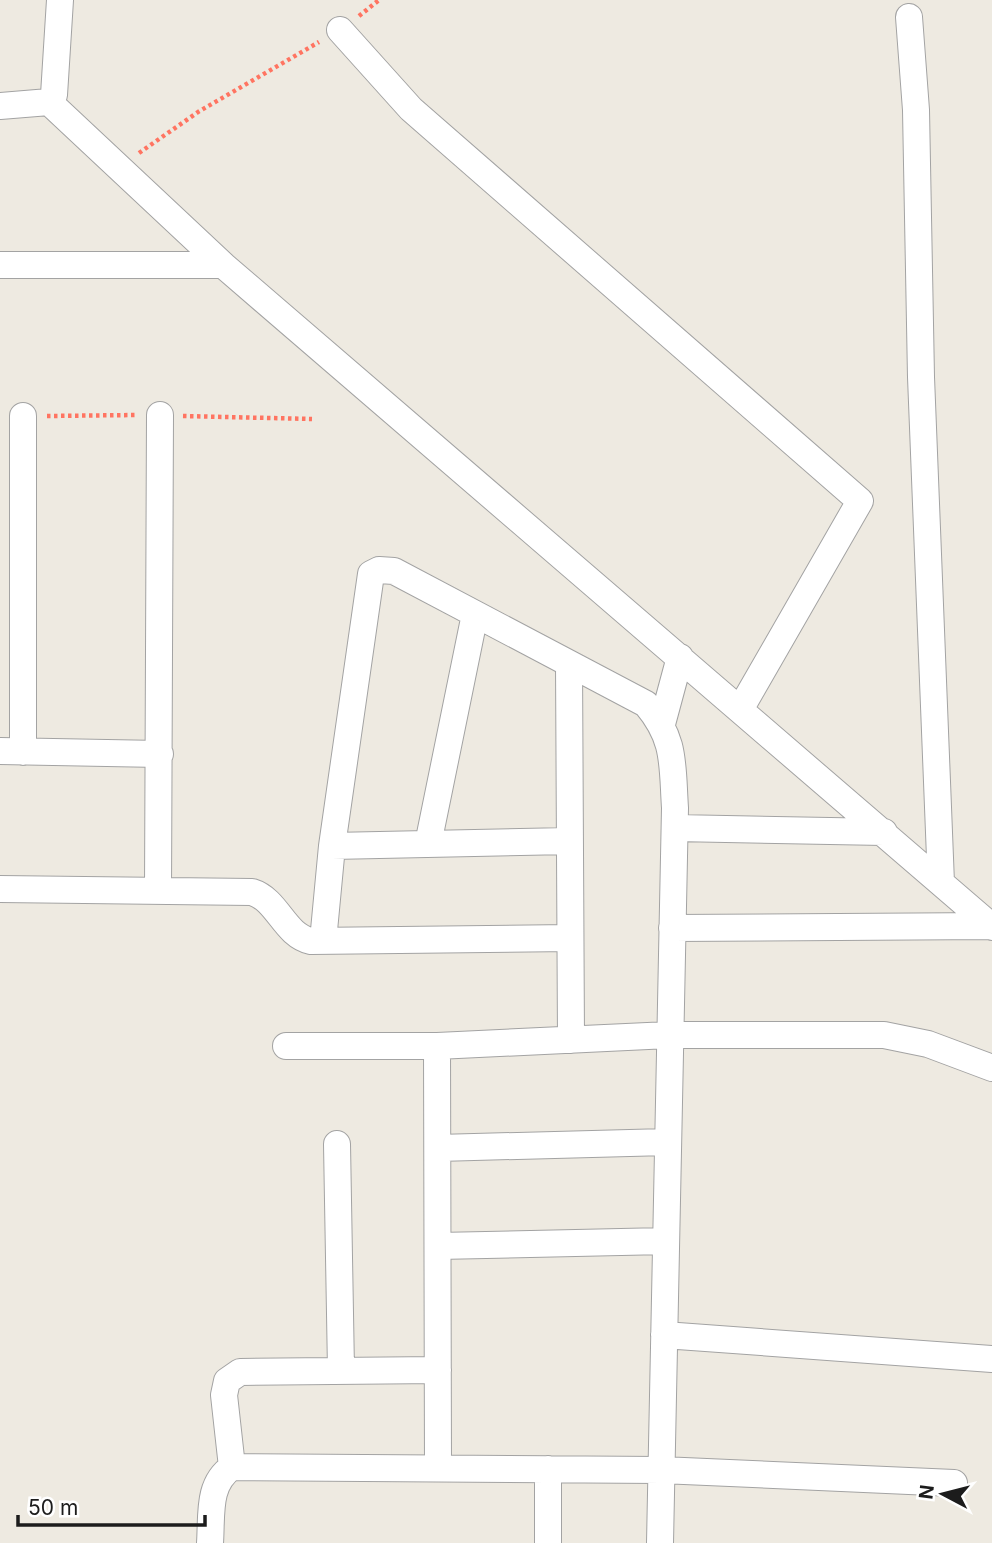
<svg xmlns="http://www.w3.org/2000/svg" width="992" height="1543" viewBox="0 0 992 1543" font-family="Inter,sans-serif">
<style>
.lines{fill:none;stroke-linecap:round;stroke-linejoin:round}
.minor-casing{stroke:#a3a3a3;stroke-width:28}
.path{stroke:#ff7461;stroke-width:4.5;stroke-dasharray:3.5 3.5;stroke-linecap:butt}
.minor{stroke:#fff;stroke-width:26}
</style>
<rect width="100%" height="100%" fill="#eeeae1"/>
<g class="lines">
<defs>
<path id="minor" d="M 909,17 L 916,110 L 921,377 L 941,883
M 340,30 L 411,109 L 860,501 L 741,708
M 49,102 L 223,265 L 992,927
M 0,106 L 49,102 L 54,95 L 60,0
M 0,265 L 223,265
M 569,664 L 571,1040
M 662,724 L 680,657
M 0,751 L 160,754
M 23,752 L 23,416
M 675,828 L 884,832
M 428,844 L 475,614
M 332,846 L 569,841
M 0,889 L 252,892 C 278,900 284,935 311,941 L 570,938
M 158,891 L 160,415
M 672,928 L 990,926
M 323,941 L 332,846 L 371,574 L 379,570 L 394,571 L 646,704 C 676,740 672,763 675,808 L 660,1543
M 286,1046 L 437,1046 L 669,1035 L 884,1035 L 928,1044 L 992,1068
M 437,1046 L 438,1468
M 337,1144 L 341,1370
M 438,1148 L 667,1142
M 438,1246 L 666,1241
M 664,1335 L 992,1359
M 232,1467 L 224,1395 L 227,1381 L 240,1372 L 438,1370
M 210,1543 C 212,1515 207,1484 232,1467 L 661,1470 L 954,1483
M 548,1543 L 548,1469"/>
</defs>
<use href="#minor" class="minor-casing"/>
<path class="path" d="M 359,16 L 379,0
M 139,153 L 198,112 L 319,42
M 47,416 L 136,415
M 183,416 L 312,419"/>
<use href="#minor" class="minor"/>
</g>
<g transform="translate(943 1494) rotate(277)" stroke="#ffffff" stroke-width="5" paint-order="stroke">
<path d="M0-5L12 26L0 18L-12 26Z" fill="#1c1c1c"/>
<text y="-10" font-size="19" font-weight="bold" text-anchor="middle" fill="#1c1c1c">N</text>
</g>
<path d="M18 1515v10h187v-10" fill="none" stroke="#1c1c1c" stroke-width="3.5"/>
<text x="28" y="1515" font-size="21" fill="#1c1c1c" stroke="#ffffff" stroke-width="5" paint-order="stroke">50 m</text>
</svg>
